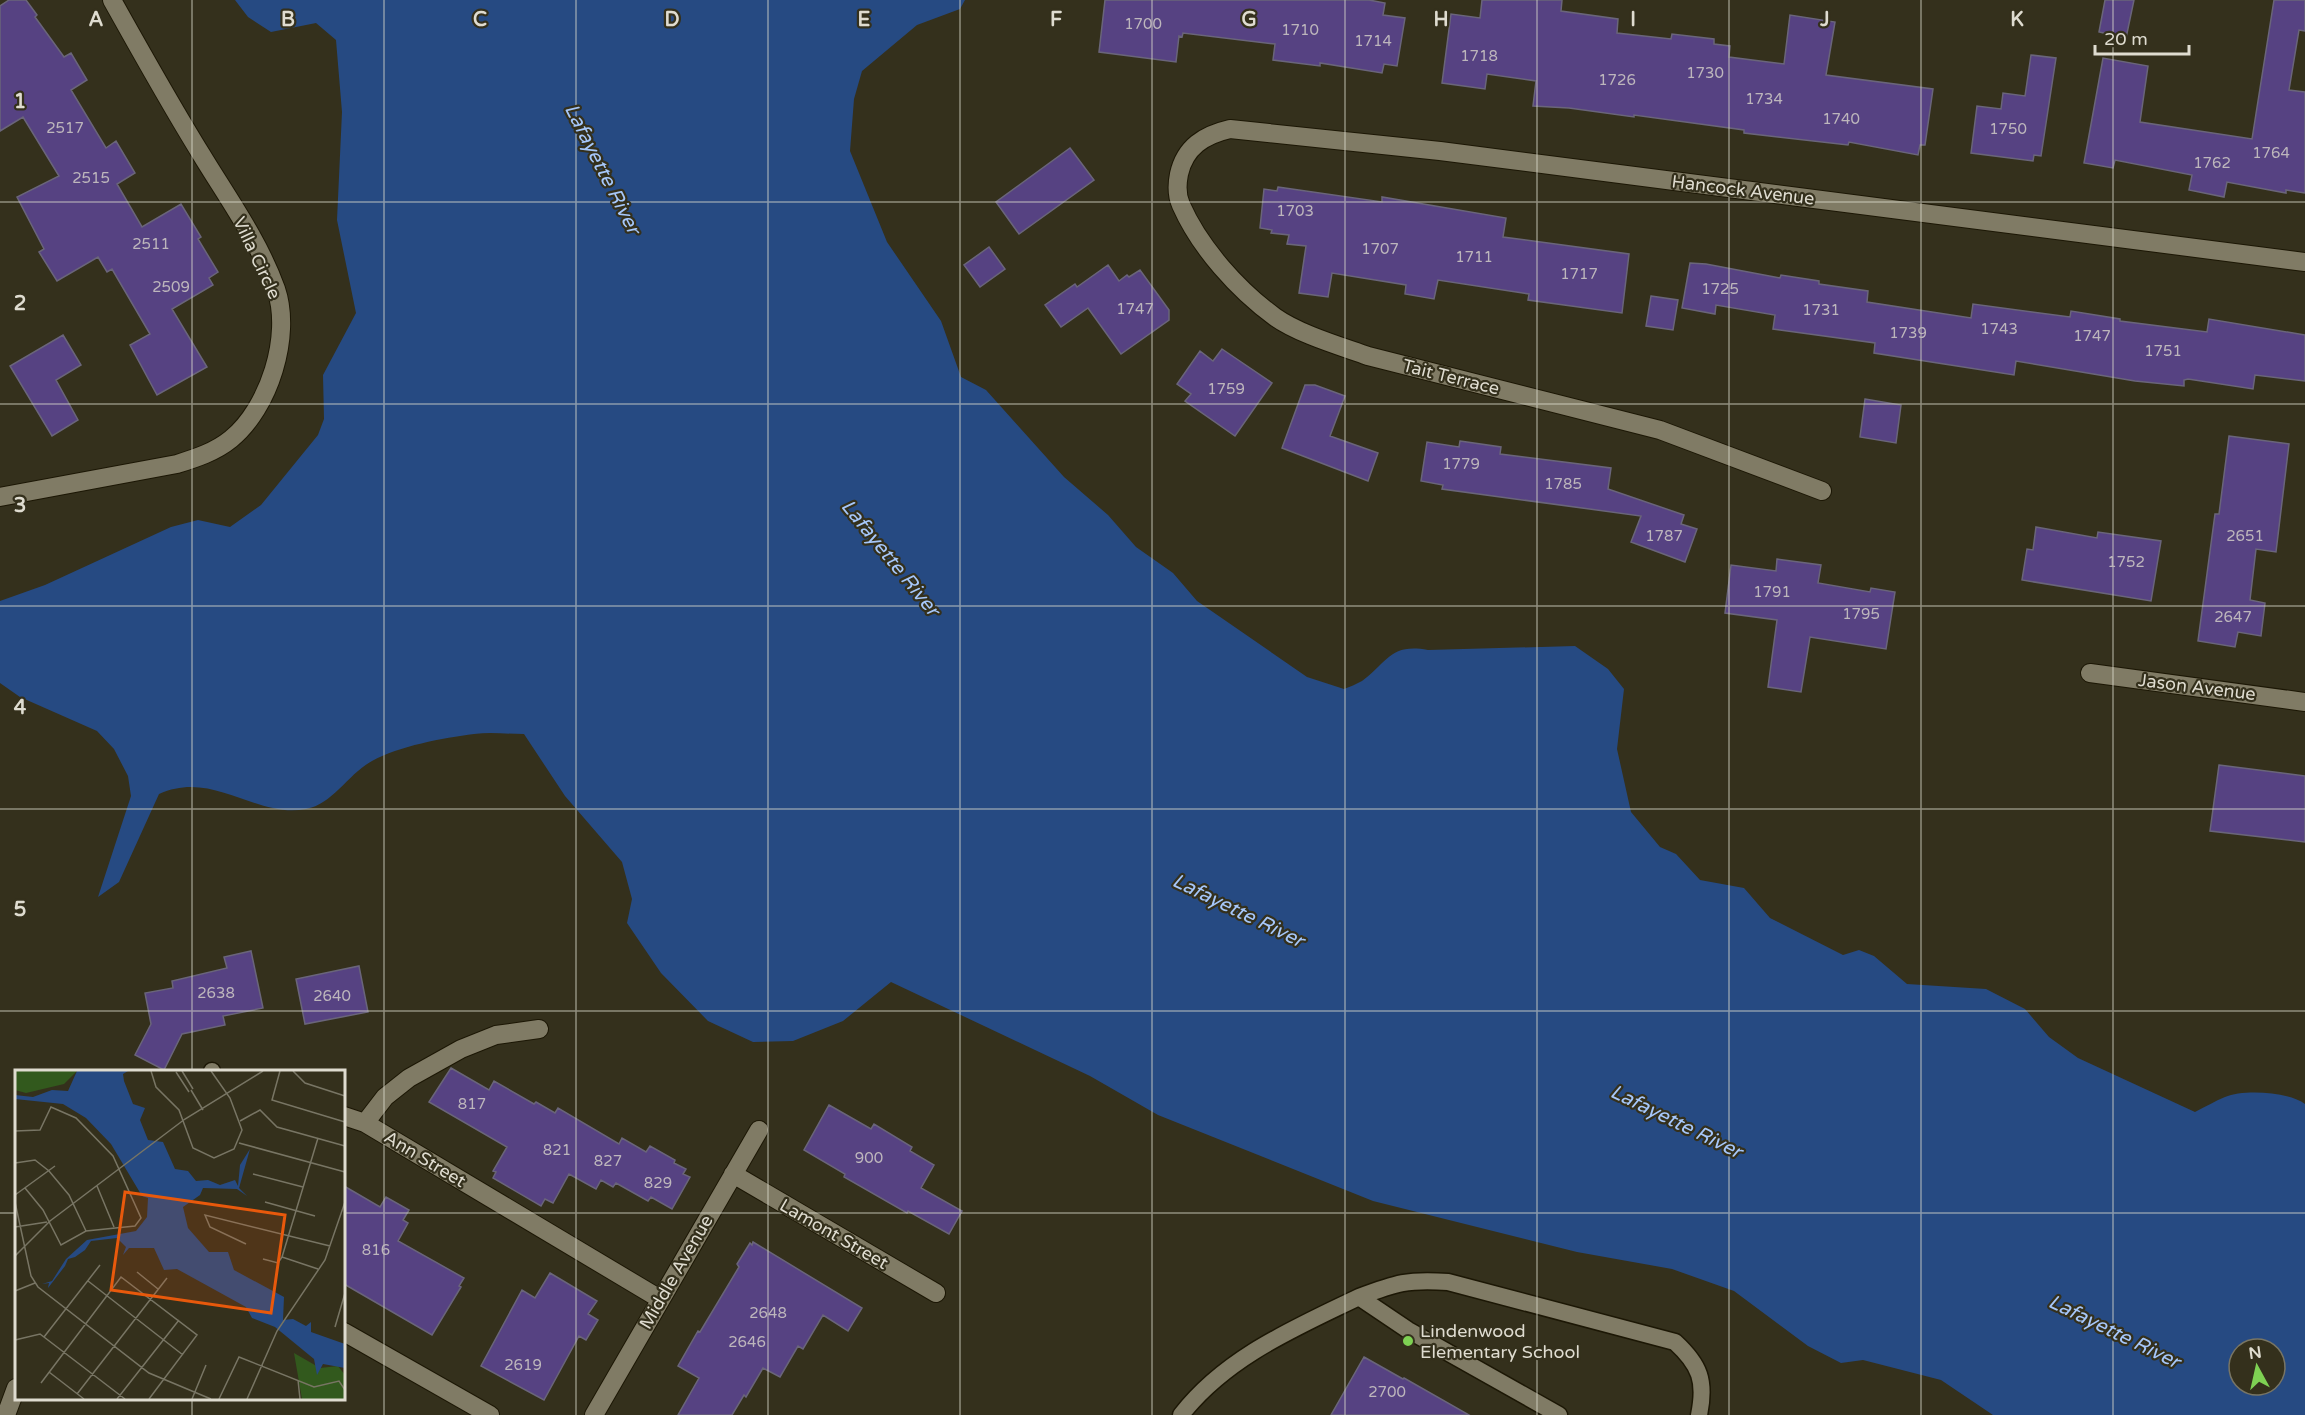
<svg xmlns="http://www.w3.org/2000/svg" width="2305" height="1415" viewBox="0 0 2305 1415" font-family="'Varela Round',sans-serif">
<style>
.water{fill:#264a82;fill-rule:evenodd}
.building{fill:#564282;stroke:#6a657a;stroke-width:1.5}
.lines{fill:none;stroke-linecap:round;stroke-linejoin:round}
.lane-casing{stroke:#1c1705;stroke-width:19}
.street-casing{stroke:#1c1705;stroke-width:20}
.lane{stroke:#807b65;stroke-width:16}
.street{stroke:#807b65;stroke-width:18}
.grid{fill:none;stroke:#dfdcd0;stroke-width:1.5;stroke-opacity:0.55}
.poi-dot{fill:#7ed153;stroke:#34301c;stroke-width:2}
.labels{text-anchor:middle;dominant-baseline:central;stroke-width:4.5;stroke-linejoin:round;paint-order:stroke}
.number-label{font-size:15px;fill:#bdb6bc}
.street-label{font-size:18px;fill:#dfdcd0;stroke:#34301c}
.poi-label{font-size:18px;fill:#dfdcd0;stroke:#34301c;text-anchor:start}
.water-label{font-size:20px;font-style:italic;fill:#a6c7fa;stroke:#34301c}
.inset-road{fill:none;stroke:#787564;stroke-width:1.5}
.view{fill:#e8590c;fill-opacity:0.15;stroke:#e8590c;stroke-width:3}
.inset-edge{fill:none;stroke:#dfdcd0;stroke-width:3}
.grid-label{font-size:20px;text-anchor:middle;font-weight:bold;fill:#dfdcd0;stroke:#34301c;stroke-width:4.5;stroke-linejoin:round;paint-order:stroke}
</style>
<rect width="100%" height="100%" fill="#34301c"/>
<path class="water" d="M 235,0 L 965,0 L 960,9 L 917,25 L 862,71 L 854,99 L 850,151 L 887,242 L 941,321 L 961,377 L 986,390 L 1064,477 L 1108,515 L 1136,547 L 1173,573 L 1197,601 L 1307,677 L 1344,689 C 1350,687 1356,684 1362,681 C 1388,662 1390,643 1428,650 L 1575,646 L 1608,669 L 1624,689 L 1617,749 L 1631,812 L 1660,847 L 1676,854 L 1700,880 L 1744,888 L 1770,918 L 1843,955 L 1859,950 L 1874,956 L 1907,984 L 1986,989 L 2025,1009 L 2049,1037 L 2078,1058 L 2195,1112 C 2205,1107 2215,1101 2225,1097 C 2244,1089 2289,1092 2305,1104 L 2305,1415 L 1993,1415 L 1941,1380 L 1863,1360 L 1841,1363 L 1808,1346 L 1734,1291 L 1672,1269 L 1577,1252 L 1373,1201 L 1158,1115 L 1090,1076 L 891,982 L 843,1021 L 793,1041 L 753,1042 L 708,1021 L 661,973 L 627,923 L 632,899 L 622,862 L 565,796 L 524,734 C 508,734 490,732 474,734 C 443,738 399,746 372,761 C 348,774 333,804 306,809 C 256,819 213,769 159,794 L 119,882 L 98,897 L 131,796 L 128,776 L 114,749 L 97,731 L 20,697 L 0,683 L 0,601 L 45,585 L 171,527 L 198,520 L 230,527 L 261,505 L 318,435 L 324,419 L 323,375 L 356,313 L 337,220 L 342,112 L 336,40 L 316,23 L 271,32 L 248,17 ZM 2239,1349 L 2275,1349 L 2275,1385 L 2239,1385 Z"/>
<path class="building" d="M 9,0 L 26,0 L 37,15 L 35,17 L 64,57 L 71,53 L 87,80 L 71,90 L 106,148 L 116,141 L 135,173 L 117,184 L 142,227 L 181,204 L 201,237 L 198,239 L 218,272 L 209,278 L 213,285 L 172,309 L 207,367 L 157,395 L 130,345 L 150,334 L 112,269 L 107,272 L 98,257 L 57,281 L 39,252 L 44,249 L 17,197 L 59,176 L 23,117 L 0,131 L 0,6 Z
M 1105,0 L 1369,0 L 1385,3 L 1383,15 L 1405,18 L 1397,66 L 1384,64 L 1382,73 L 1320,63 L 1320,66 L 1273,60 L 1275,44 L 1183,33 L 1182,37 L 1179,36 L 1176,62 L 1099,52 Z
M 1482,0 L 1562,0 L 1561,11 L 1618,19 L 1617,33 L 1671,39 L 1672,34 L 1714,39 L 1714,44 L 1730,46 L 1729,57 L 1784,64 L 1790,15 L 1835,22 L 1826,75 L 1933,89 L 1925,145 L 1920,145 L 1918,155 L 1849,142 L 1848,145 L 1744,133 L 1744,130 L 1634,115 L 1634,117 L 1569,108 L 1533,106 L 1536,81 L 1487,74 L 1485,89 L 1442,83 L 1451,14 L 1480,18 Z
M 2105,0 L 2134,0 L 2126,38 L 2099,32 Z
M 2274,0 L 2305,0 L 2305,31 L 2299,30 L 2289,90 L 2305,92 L 2305,193 L 2286,190 L 2286,193 L 2227,182 L 2224,197 L 2189,190 L 2192,175 L 2115,160 L 2113,168 L 2084,163 L 2103,58 L 2148,66 L 2140,122 L 2252,139 Z
M 2031,55 L 2056,58 L 2041,156 L 2034,155 L 2033,161 L 1971,153 L 1977,106 L 2001,109 L 2003,93 L 2025,96 Z
M 1070,148 L 1094,180 L 1019,234 L 996,202 Z
M 1278,187 L 1382,202 L 1382,197 L 1506,218 L 1503,237 L 1629,254 L 1622,313 L 1528,300 L 1529,294 L 1438,280 L 1434,299 L 1405,294 L 1406,285 L 1332,273 L 1328,297 L 1299,293 L 1306,246 L 1287,244 L 1289,235 L 1271,233 L 1272,230 L 1260,228 L 1264,189 L 1277,191 Z
M 989,247 L 1005,269 L 980,287 L 964,265 Z
M 1690,263 L 1706,264 L 1780,278 L 1781,275 L 1819,281 L 1819,284 L 1868,291 L 1867,302 L 1971,318 L 1973,304 L 2070,317 L 2071,311 L 2120,319 L 2120,321 L 2207,332 L 2209,319 L 2305,335 L 2305,381 L 2255,375 L 2253,389 L 2188,379 L 2184,380 L 2184,386 L 2135,381 L 2016,361 L 2014,375 L 1874,353 L 1875,343 L 1773,329 L 1775,315 L 1716,305 L 1715,314 L 1682,308 Z
M 1108,265 L 1119,281 L 1127,275 L 1129,277 L 1140,270 L 1169,310 L 1169,320 L 1121,354 L 1088,308 L 1061,327 L 1045,305 L 1075,284 L 1077,287 Z
M 1651,296 L 1678,300 L 1673,330 L 1646,326 Z
M 63,335 L 81,365 L 56,380 L 78,420 L 52,436 L 10,366 Z
M 1222,349 L 1272,383 L 1235,436 L 1185,401 L 1191,394 L 1177,384 L 1200,351 L 1213,361 Z
M 1305,385 L 1315,385 L 1345,396 L 1330,436 L 1378,453 L 1368,481 L 1282,448 Z
M 1865,399 L 1901,405 L 1896,443 L 1860,437 Z
M 2229,436 L 2289,444 L 2276,552 L 2256,549 L 2250,600 L 2265,603 L 2261,636 L 2238,632 L 2235,647 L 2198,641 L 2215,514 L 2219,514 Z
M 1460,441 L 1501,447 L 1500,454 L 1611,468 L 1608,489 L 1684,515 L 1681,524 L 1697,529 L 1685,562 L 1631,542 L 1641,516 L 1442,489 L 1443,485 L 1421,481 L 1427,442 L 1459,447 Z
M 2036,527 L 2097,538 L 2098,532 L 2161,541 L 2151,601 L 2022,580 L 2027,549 L 2033,550 Z
M 1777,559 L 1821,565 L 1818,583 L 1870,592 L 1871,588 L 1895,592 L 1886,649 L 1810,637 L 1801,692 L 1768,687 L 1777,620 L 1725,613 L 1731,565 L 1776,571 Z
M 2219,765 L 2305,776 L 2305,842 L 2210,831 Z
M 251,951 L 263,1008 L 223,1016 L 225,1025 L 182,1034 L 164,1070 L 135,1055 L 151,1024 L 145,993 L 173,988 L 172,981 L 227,968 L 224,957 Z
M 359,966 L 368,1012 L 305,1024 L 296,979 Z
M 451,1068 L 489,1090 L 494,1081 L 534,1104 L 536,1102 L 555,1113 L 558,1108 L 619,1144 L 622,1138 L 646,1152 L 650,1146 L 675,1160 L 674,1163 L 686,1169 L 683,1174 L 690,1177 L 672,1209 L 651,1197 L 648,1201 L 616,1183 L 613,1187 L 601,1180 L 596,1189 L 569,1174 L 553,1203 L 545,1199 L 541,1206 L 493,1178 L 496,1172 L 493,1171 L 507,1147 L 429,1102 Z
M 829,1105 L 871,1129 L 874,1124 L 912,1147 L 910,1151 L 934,1165 L 921,1188 L 962,1211 L 949,1234 L 908,1211 L 907,1213 L 844,1177 L 845,1174 L 804,1150 Z
M 344,1186 L 380,1207 L 386,1197 L 409,1210 L 403,1220 L 408,1223 L 398,1241 L 464,1278 L 459,1286 L 461,1287 L 432,1335 L 344,1284 Z
M 753,1242 L 862,1308 L 848,1331 L 823,1315 L 803,1349 L 798,1346 L 780,1377 L 763,1368 L 746,1397 L 744,1395 L 732,1415 L 678,1415 L 699,1378 L 678,1366 L 698,1331 L 700,1332 L 739,1267 L 737,1264 L 750,1243 L 752,1245 Z
M 550,1273 L 597,1301 L 588,1314 L 598,1320 L 586,1340 L 579,1336 L 544,1400 L 481,1366 L 522,1290 L 535,1298 Z
M 1364,1357 L 1403,1379 L 1404,1378 L 1469,1415 L 1331,1415 Z"/>
<g class="lines">
<defs>
<path id="lane" d="M 212,1072 L 212,1071
M 1181,1415 C 1226,1357 1295,1328 1359,1297
M 1559,1415 L 1408,1330 L 1359,1297 C 1396,1283 1408,1279 1448,1282 L 1675,1342 C 1700,1365 1706,1381 1699,1415"/>
<path id="street" d="M 1822,491 L 1660,430 L 1368,356 C 1340,346 1299,334 1275,317 C 1238,290 1200,248 1181,205 C 1177,196 1177,184 1179,174 C 1185,147 1204,135 1230,129 L 1440,151 L 2305,262
M 0,497 L 177,464 C 196,458 215,452 231,439 C 269,408 292,336 276,289 C 259,241 227,197 201,154 C 170,104 141,52 112,0
M 2090,673 L 2305,702
M 344,1116 L 365,1123 L 660,1299
M 365,1123 L 385,1097 L 409,1078 L 461,1049 L 496,1035 L 539,1029
M 733,1174 L 936,1293
M 344,1332 L 490,1415
M 6,1415 L 16,1388
M 594,1415 L 759,1130"/>
</defs>
<use href="#lane" class="lane-casing"/>
<use href="#street" class="street-casing"/>
<use href="#lane" class="lane"/>
<use href="#street" class="street"/>
</g>
<path class="grid" d="M 192,0 L 192,1072M 384,0 L 384,1415M 576,0 L 576,1415M 768,0 L 768,1415M 960,0 L 960,1415M 1152,0 L 1152,1415M 1345,0 L 1345,1415M 1537,0 L 1537,1415M 1729,0 L 1729,1415M 1921,0 L 1921,1415M 2113,0 L 2113,1415M 0,202 L 2305,202M 0,404 L 2305,404M 0,606 L 2305,606M 0,809 L 2305,809M 0,1011 L 2305,1011M 0,1213 L 16,1213M 344,1213 L 2305,1213M 192,1398 L 192,1415"/>
<circle class="poi-dot" cx="1408" cy="1341" r="6"/>
<g class="labels">
<g class="number-label">
<text x="1143" y="24">1700</text>
<text x="1300" y="30">1710</text>
<text x="1373" y="41">1714</text>
<text x="1479" y="56">1718</text>
<text x="1705" y="73">1730</text>
<text x="1617" y="80">1726</text>
<text x="1764" y="99">1734</text>
<text x="1841" y="119">1740</text>
<text x="65" y="128">2517</text>
<text x="2008" y="129">1750</text>
<text x="2271" y="153">1764</text>
<text x="2212" y="163">1762</text>
<text x="91" y="178">2515</text>
<text x="1295" y="211">1703</text>
<text x="151" y="244">2511</text>
<text x="1380" y="249">1707</text>
<text x="1474" y="257">1711</text>
<text x="1579" y="274">1717</text>
<text x="171" y="287">2509</text>
<text x="1720" y="289">1725</text>
<text x="1135" y="309">1747</text>
<text x="1821" y="310">1731</text>
<text x="1999" y="329">1743</text>
<text x="1908" y="333">1739</text>
<text x="2092" y="336">1747</text>
<text x="2163" y="351">1751</text>
<text x="1226" y="389">1759</text>
<text x="1461" y="464">1779</text>
<text x="1563" y="484">1785</text>
<text x="1664" y="536">1787</text>
<text x="2245" y="536">2651</text>
<text x="2126" y="562">1752</text>
<text x="1772" y="592">1791</text>
<text x="1861" y="614">1795</text>
<text x="2233" y="617">2647</text>
<text x="216" y="993">2638</text>
<text x="332" y="996">2640</text>
<text x="472" y="1104">817</text>
<text x="557" y="1150">821</text>
<text x="869" y="1158">900</text>
<text x="608" y="1161">827</text>
<text x="658" y="1183">829</text>
<text x="376" y="1250">816</text>
<text x="768" y="1313">2648</text>
<text x="747" y="1342">2646</text>
<text x="523" y="1365">2619</text>
<text x="1387" y="1392">2700</text>
</g>
<g class="street-label">
<text transform="translate(1743 190) rotate(7)">Hancock Avenue</text>
<text transform="translate(257 258) rotate(65)">Villa Circle</text>
<text transform="translate(1451 377) rotate(14)">Tait Terrace</text>
<text transform="translate(2197 687) rotate(7)">Jason Avenue</text>
<text transform="translate(425 1159) rotate(31)">Ann Street</text>
<text transform="translate(834 1234) rotate(30)">Lamont Street</text>
<text transform="translate(676 1272) rotate(-60)">Middle Avenue</text>
</g>
<g class="poi-label">
<text x="1420" y="1331">Lindenwood<tspan x="1420" dy="21">Elementary School</tspan></text>
</g>
<g class="water-label">
<text transform="translate(602 169) rotate(63)">Lafayette River</text>
<text transform="translate(890 558) rotate(51)">Lafayette River</text>
<text transform="translate(1238 911) rotate(26)">Lafayette River</text>
<text transform="translate(1676 1122) rotate(26)">Lafayette River</text>
<text transform="translate(2114 1332) rotate(26)">Lafayette River</text>
</g>
</g>
<g transform="translate(15 1070)">
<rect width="330" height="330" fill="#34301c"/>
<path d="M 0,1 L 62,1 L 49,14 L 11,23 L 0,20 ZM 279,283 L 305,298 L 323,296 L 330,305 L 330,329 L 287,329 Z" fill="#32591d"/>
<path d="M 62,1 L 113,1 L 108,4 L 109,11 L 118,34 L 130,38 L 125,50 L 133,70 L 148,72 L 160,99 L 173,101 L 181,111 L 193,110 L 205,115 L 220,110 L 223,116 L 225,95 L 235,79 L 224,118 L 232,126 L 222,119 L 188,118 L 185,125 L 168,137 L 173,158 L 194,182 L 213,182 L 219,200 L 269,227 L 268,250 L 278,249 L 291,256 L 296,252 L 296,262 L 330,274 L 330,298 L 308,294 L 302,305 L 299,289 L 260,257 L 237,248 L 231,237 L 162,199 L 149,200 L 139,178 L 114,178 L 108,185 L 111,177 L 102,168 L 76,171 L 70,180 L 60,187 L 53,189 L 50,196 L 33,218 L 34,213 L 27,214 L 37,211 L 51,189 L 72,170 L 121,161 L 132,147 L 133,128 L 127,126 L 96,74 L 71,48 L 48,34 L 0,29 L 0,25 L 18,27 L 37,20 L 53,21 Z" fill="#264a82"/>
<path class="inset-road" d="M 136,1 L 141,17 L 164,40 L 178,78 L 199,88 L 219,79 L 227,60 L 215,28 L 196,1M 167,1 L 178,19M 265,1 L 257,30 L 330,52M 278,1 L 290,13 L 330,26M 161,2 L 174,22M 176,20 L 188,40M 225,51 L 245,40 L 262,57 L 330,76M 0,61 L 25,60 L 36,37 L 61,48 L 98,86 L 126,148 L 120,156 L 71,161 L 46,175 L 28,140 L 10,118M 303,68 L 267,187 L 303,199M 224,73 L 330,102M 0,93 L 20,90 L 34,101 L 54,125 L 71,161M 238,104 L 288,117M 82,116 L 99,157M 0,125 L 40,96M 0,132 L 16,206 L 23,217 L 134,303 L 196,329M 250,132 L 300,146M 0,157 L 32,152M 231,174 L 195,157 L 190,145 L 315,176M 0,186 L 35,151 L 170,49 L 248,1M 248,189 L 263,193 L 267,187M 122,202 L 143,219M 73,211 L 168,285M 0,221 L 20,213M 320,257 L 330,223M 29,267 L 85,195M 0,270 L 25,264 L 110,329M 34,302 L 69,329M 283,310 L 285,329M 26,313 L 106,207 L 182,265 L 134,329M 62,324 L 152,208M 102,329 L 164,250M 177,329 L 191,295M 204,329 L 224,287 L 299,317 L 324,311 L 330,320M 232,329 L 262,261 L 310,190 L 330,132"/>
<path class="view" d="M 110,122 L 270,145 L 256,243 L 96,220 Z"/>
<rect width="330" height="330" class="inset-edge"/>
</g>
<g class="grid-label">
<text x="96" y="26">A</text>
<text x="288" y="26">B</text>
<text x="480" y="26">C</text>
<text x="672" y="26">D</text>
<text x="864" y="26">E</text>
<text x="1056" y="26">F</text>
<text x="1249" y="26">G</text>
<text x="1441" y="26">H</text>
<text x="1633" y="26">I</text>
<text x="1825" y="26">J</text>
<text x="2017" y="26">K</text>
<text x="20" y="108">1</text>
<text x="20" y="310">2</text>
<text x="20" y="512">3</text>
<text x="20" y="714">4</text>
<text x="20" y="916">5</text>
</g>
<g transform="translate(2257 1367) rotate(352)"><circle r="28" fill="#34301c" stroke="#787564" stroke-width="1.5"/>
<path d="M0-4.5L10 22L0 15L-10 22Z" fill="#7ed153"/>
<text y="-9" font-size="16" font-weight="bold" text-anchor="middle" fill="#dfdcd0">N</text>
</g>
<path d="M2095 45v9h94v-9" fill="none" stroke="#dfdcd0" stroke-width="3"/>
<text x="2104" y="45" font-size="18" fill="#dfdcd0" stroke="#34301c" stroke-width="4.5" paint-order="stroke">20 m</text>
</svg>
